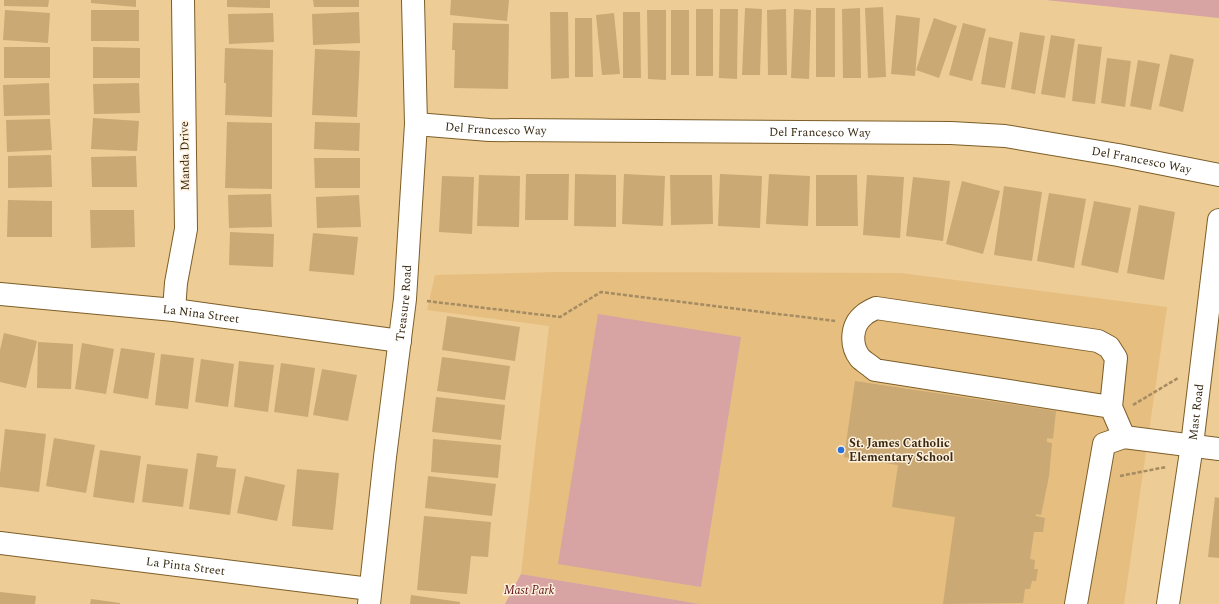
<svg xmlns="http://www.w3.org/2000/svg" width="1219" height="604" viewBox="0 0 1219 604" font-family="Spectral,serif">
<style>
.built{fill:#e5be80}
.green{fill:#d7a3a3}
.building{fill:#caa974}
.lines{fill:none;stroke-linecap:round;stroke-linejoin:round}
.minor-casing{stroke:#7d5e28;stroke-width:24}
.path{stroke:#a58b61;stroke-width:2.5;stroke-dasharray:4 2;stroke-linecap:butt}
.minor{stroke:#fff;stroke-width:22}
.poi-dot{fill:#2870dc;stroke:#fef0db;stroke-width:1.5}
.labels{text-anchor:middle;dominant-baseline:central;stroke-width:3;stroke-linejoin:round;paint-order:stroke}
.street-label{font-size:12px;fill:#382a14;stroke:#fef0db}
.poi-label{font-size:12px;font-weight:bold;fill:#382a14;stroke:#fef0db;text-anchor:start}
.park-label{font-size:12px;font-style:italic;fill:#5f101b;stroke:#fef0db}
</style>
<rect width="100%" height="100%" fill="#eecc95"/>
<path class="built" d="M 557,272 L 901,273 L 1167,307 L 1124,604 L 700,604 L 521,574 L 549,326 L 427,310 L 435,275 Z"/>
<path class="green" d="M 1046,0 L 1219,0 L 1219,18 Z
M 598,314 L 741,337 L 701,587 L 558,564 Z
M 521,574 L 700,604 L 505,604 Z"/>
<path class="building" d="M 4,0 L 49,0 L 48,7 L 4,6 Z
M 91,0 L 136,0 L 136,7 L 91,3 Z
M 227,0 L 270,0 L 270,8 L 227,7 Z
M 313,0 L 359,0 L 359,7 L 314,7 Z
M 451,0 L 509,0 L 507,21 L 450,15 Z
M 883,7 L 886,77 L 868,78 L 865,8 Z
M 745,8 L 762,9 L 760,75 L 742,75 Z
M 816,8 L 835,8 L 835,77 L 816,77 Z
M 860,8 L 861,78 L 843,78 L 842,9 Z
M 696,9 L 713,9 L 713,76 L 696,76 Z
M 720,9 L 738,9 L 737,79 L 719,78 Z
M 786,9 L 787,75 L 768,75 L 767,10 Z
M 794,9 L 811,10 L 809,79 L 791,78 Z
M 5,10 L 50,13 L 48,43 L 3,40 Z
M 91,10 L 139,10 L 139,41 L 91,41 Z
M 647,10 L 666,10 L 666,80 L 648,79 Z
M 671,10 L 689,10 L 689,75 L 671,75 Z
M 359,12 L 360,43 L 313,45 L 312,14 Z
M 550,12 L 568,12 L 569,78 L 551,79 Z
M 623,12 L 640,12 L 641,78 L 623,78 Z
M 273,13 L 274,42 L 229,44 L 228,14 Z
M 614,13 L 620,74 L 602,75 L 596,15 Z
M 896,15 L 920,18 L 915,76 L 891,74 Z
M 575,18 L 592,18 L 593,77 L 575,77 Z
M 934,18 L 957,26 L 939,78 L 916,70 Z
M 453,23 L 509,24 L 508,89 L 454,88 L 455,50 L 452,50 Z
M 963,23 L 986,29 L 972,81 L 949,75 Z
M 1020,32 L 1045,36 L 1035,94 L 1011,89 Z
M 1051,35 L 1075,39 L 1065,98 L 1041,94 Z
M 989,37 L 1013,42 L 1005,88 L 981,84 Z
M 1078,44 L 1102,47 L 1095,104 L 1072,101 Z
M 4,47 L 50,47 L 50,78 L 4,78 Z
M 93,47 L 140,48 L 140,78 L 93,78 Z
M 225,48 L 273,50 L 272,117 L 225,115 L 226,83 L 224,83 Z
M 315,49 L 360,51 L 357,117 L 312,115 Z
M 1170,54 L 1194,59 L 1183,112 L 1159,106 Z
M 1107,58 L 1131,61 L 1125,107 L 1101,103 Z
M 1138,60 L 1160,64 L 1151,110 L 1130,106 Z
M 49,83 L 50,115 L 4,116 L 3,85 Z
M 139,83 L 140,113 L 94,114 L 93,84 Z
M 93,118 L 139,121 L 137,151 L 91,149 Z
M 50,119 L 52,150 L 7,152 L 6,120 Z
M 227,122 L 272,123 L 272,189 L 225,188 Z
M 315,122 L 360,123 L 359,151 L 314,149 Z
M 51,155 L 52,187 L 8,188 L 8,156 Z
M 136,156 L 137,187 L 92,187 L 91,157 Z
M 314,158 L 360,158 L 360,188 L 315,188 Z
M 526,174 L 569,174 L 568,220 L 525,220 Z
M 575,174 L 616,175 L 616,227 L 574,226 Z
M 624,174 L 665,176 L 663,226 L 622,224 Z
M 720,174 L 762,176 L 760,228 L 718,226 Z
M 769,174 L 810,176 L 808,226 L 766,224 Z
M 479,175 L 520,176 L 519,227 L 477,226 Z
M 670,175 L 712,175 L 713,224 L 671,225 Z
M 816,175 L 857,175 L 858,226 L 816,226 Z
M 867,175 L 904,177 L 900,238 L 863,235 Z
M 442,176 L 474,177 L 472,234 L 439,232 Z
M 913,177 L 950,181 L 943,241 L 906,236 Z
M 962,181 L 1000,191 L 983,254 L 946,244 Z
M 1004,186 L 1042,192 L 1032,261 L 994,255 Z
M 1049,193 L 1086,199 L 1074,268 L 1037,261 Z
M 271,194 L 272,227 L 229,228 L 228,195 Z
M 359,195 L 361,227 L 317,228 L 316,197 Z
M 8,200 L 52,201 L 52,237 L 7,237 Z
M 1094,201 L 1131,208 L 1118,273 L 1081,265 Z
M 1139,205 L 1175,212 L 1164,280 L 1127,273 Z
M 90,210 L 134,210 L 135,247 L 91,248 Z
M 230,232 L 274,234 L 273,267 L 229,265 Z
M 313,233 L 358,237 L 354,275 L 309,271 Z
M 447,316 L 520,327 L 515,361 L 442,350 Z
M 4,333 L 37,341 L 26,388 L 0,382 L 0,350 Z
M 38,342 L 73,344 L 71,389 L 37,388 Z
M 82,343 L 114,349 L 106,394 L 75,389 Z
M 121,348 L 155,353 L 148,399 L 113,393 Z
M 161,354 L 194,358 L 188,409 L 155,405 Z
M 442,357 L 510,366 L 505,400 L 437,391 Z
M 201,359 L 234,364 L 228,407 L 195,402 Z
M 239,361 L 274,365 L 268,412 L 234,407 Z
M 281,363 L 315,368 L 308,417 L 274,412 Z
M 322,369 L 357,375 L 348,421 L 313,415 Z
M 855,381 L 1056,411 L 1053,439 L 1047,438 L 1047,442 L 1052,443 L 1049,476 L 1045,496 L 1041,515 L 1036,514 L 1036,516 L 1045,518 L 1043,532 L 1034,532 L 1030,559 L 1035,560 L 1034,569 L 1038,569 L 1036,581 L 1032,581 L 1030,589 L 1025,589 L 1023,603 L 943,604 L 955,517 L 892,507 L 898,465 L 844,457 Z
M 436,397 L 505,405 L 501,440 L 432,432 Z
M 5,429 L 46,434 L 39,492 L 0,487 L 0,474 Z
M 54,438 L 95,445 L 86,493 L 46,486 Z
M 433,439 L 501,445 L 498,478 L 431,472 Z
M 100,450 L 141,456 L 134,503 L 93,497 Z
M 197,453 L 218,456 L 216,467 L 236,469 L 230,515 L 189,509 Z
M 147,464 L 188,469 L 183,507 L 142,502 Z
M 297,469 L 339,473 L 333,530 L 292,526 Z
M 245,476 L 285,485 L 277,521 L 237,513 Z
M 428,476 L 496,484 L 492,516 L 425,508 Z
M 1215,497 L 1219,498 L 1219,558 L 1208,557 Z
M 424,516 L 491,522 L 488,557 L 471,556 L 467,594 L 417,590 Z
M 0,592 L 36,596 L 35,604 L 0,604 Z
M 411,595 L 460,602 L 460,604 L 410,604 Z
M 91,599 L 120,603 L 120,604 L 90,604 Z"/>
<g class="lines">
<defs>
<g id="minor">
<path id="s1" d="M 416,124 L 489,130 L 951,133 L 1005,136 L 1118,155 L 1219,175"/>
<path id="s2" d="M 0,294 L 174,310 L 400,341"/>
<path d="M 174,310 L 176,283 L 186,229 L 183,0"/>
<path d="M 1111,407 L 875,370 C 871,366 864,362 860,358 C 850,345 851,325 864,315 C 867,312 872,310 876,308 L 1098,341 L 1109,347 L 1116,358 L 1111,407 L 1124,437"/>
<path id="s3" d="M 0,543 L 370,589"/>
<path id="s4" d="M 369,604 L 385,457 L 405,299 L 416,124 L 413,0"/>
<path d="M 1076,604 L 1104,444 L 1124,437 L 1219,449"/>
<path id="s5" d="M 1168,604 L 1192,445 L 1219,220"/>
</g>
</defs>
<use href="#minor" class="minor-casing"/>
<path class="path" d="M 427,301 L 560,317 L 601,292 L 835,321
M 1133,405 L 1178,378
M 1120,476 L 1166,467"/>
<use href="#minor" class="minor"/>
</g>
<circle class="poi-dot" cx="841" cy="450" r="4"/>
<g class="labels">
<g class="street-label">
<text stroke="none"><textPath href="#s1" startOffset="80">Del Francesco Way</textPath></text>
<text stroke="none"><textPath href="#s1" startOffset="404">Del Francesco Way</textPath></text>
<text transform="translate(185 156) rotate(-91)">Manda Drive</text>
<text stroke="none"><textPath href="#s1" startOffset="728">Del Francesco Way</textPath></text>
<text stroke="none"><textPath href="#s4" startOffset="303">Treasure Road</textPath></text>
<text stroke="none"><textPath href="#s2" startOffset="202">La Nina Street</textPath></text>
<text stroke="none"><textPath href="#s5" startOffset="194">Mast Road</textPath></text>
<text stroke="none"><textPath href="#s3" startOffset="187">La Pinta Street</textPath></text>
</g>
<g class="poi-label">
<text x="849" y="443">St. James Catholic<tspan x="849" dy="14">Elementary School</tspan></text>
</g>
<g class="park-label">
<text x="529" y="590">Mast Park</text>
</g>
</g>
</svg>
